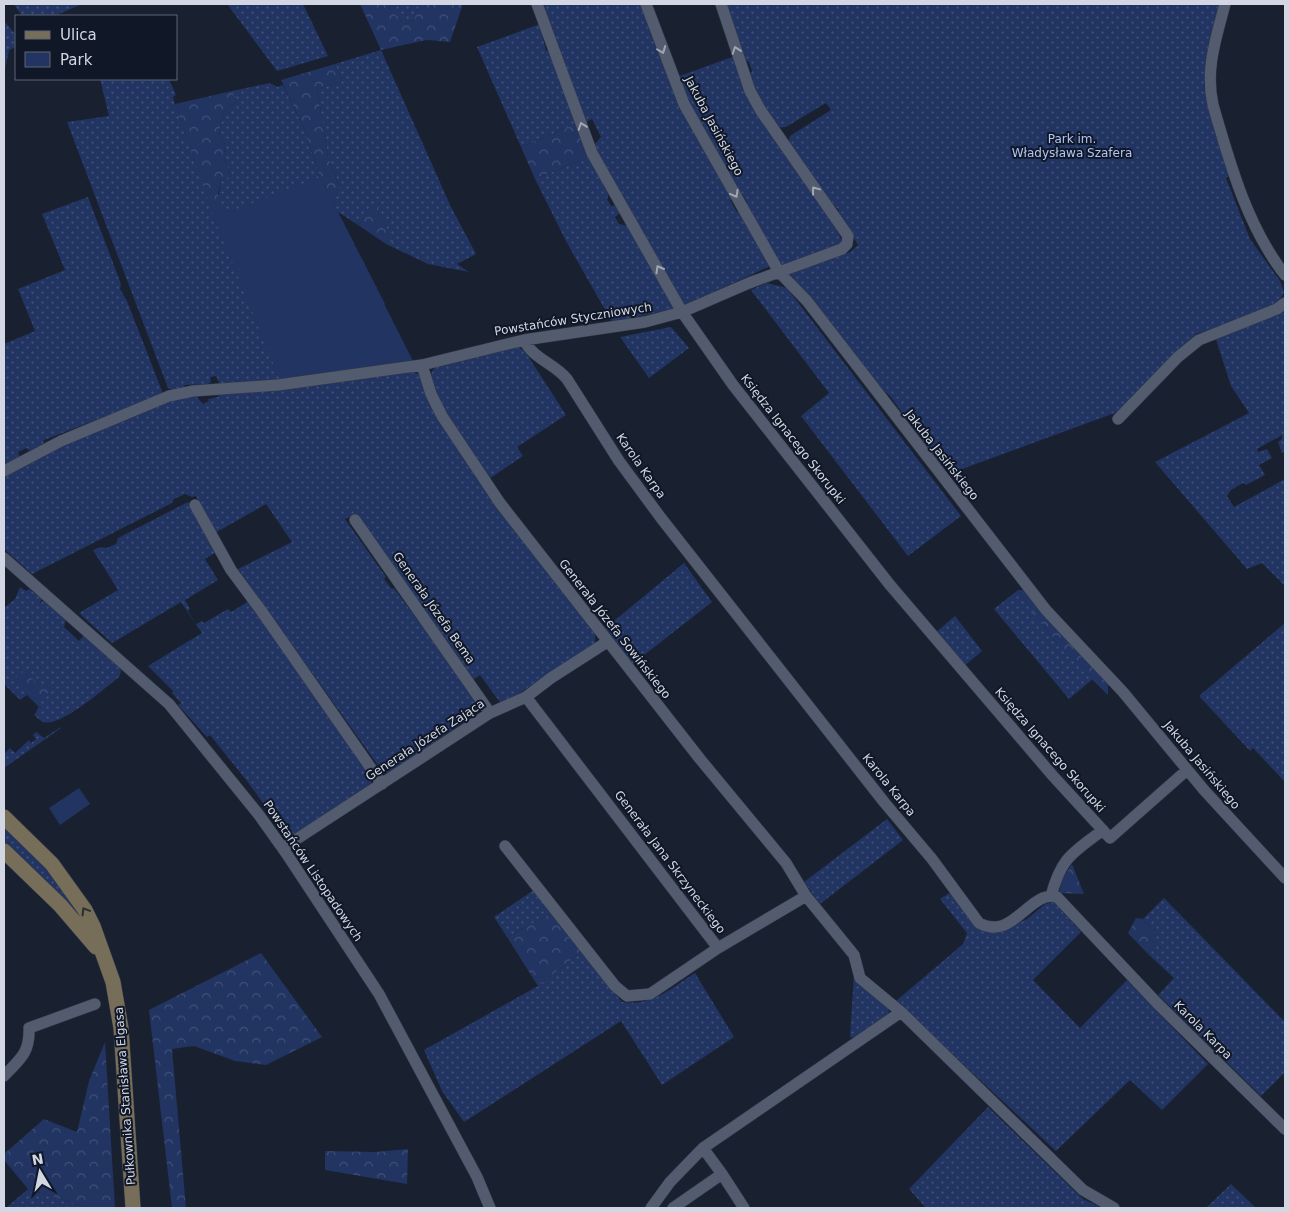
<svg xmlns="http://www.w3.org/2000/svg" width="1289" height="1212" viewBox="0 0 1289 1212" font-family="'DejaVu Sans',sans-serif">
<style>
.green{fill:url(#green-dots)}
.forest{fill:url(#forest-crowns)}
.pitch{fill:#213462}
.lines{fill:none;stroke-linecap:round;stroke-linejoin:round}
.street-casing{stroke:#363b49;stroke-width:12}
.secondary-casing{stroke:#363b49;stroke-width:16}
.street{stroke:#535c6f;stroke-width:11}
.secondary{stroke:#776e59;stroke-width:15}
.oneway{stroke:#9fa6b5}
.oneway2{stroke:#2a2d34}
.labels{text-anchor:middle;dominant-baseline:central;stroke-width:4;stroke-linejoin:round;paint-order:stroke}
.street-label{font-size:12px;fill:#d2d7e3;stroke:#101727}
.park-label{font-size:12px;fill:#b1c6f4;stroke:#101727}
</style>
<defs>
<pattern id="green-dots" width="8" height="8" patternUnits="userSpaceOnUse" patternTransform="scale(1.25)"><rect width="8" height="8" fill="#213462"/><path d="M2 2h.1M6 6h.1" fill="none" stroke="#405178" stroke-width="1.8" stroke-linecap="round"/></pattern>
<pattern id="forest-crowns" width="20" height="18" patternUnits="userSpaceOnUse" patternTransform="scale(1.25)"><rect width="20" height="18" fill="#213462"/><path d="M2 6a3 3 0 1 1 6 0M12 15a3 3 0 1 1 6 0" fill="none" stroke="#405178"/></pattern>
</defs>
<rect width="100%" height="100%" fill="#192131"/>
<path class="green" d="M 14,4 L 82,4 L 54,16 L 22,16 Z
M 227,4 L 303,4 L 328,56 L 277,71 Z
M 397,4 L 420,4 L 414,20 L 405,24 L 389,8 Z
M 542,4 L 641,4 L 733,197 L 730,200 L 737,212 L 740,211 L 770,266 L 684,306 L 593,146 L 601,137 L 592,119 L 584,123 Z
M 725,4 L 1220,4 L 1204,80 L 1205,92 L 1229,176 L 1226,178 L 1250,239 L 1280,281 L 1284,292 L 1280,300 L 1270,309 L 1196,334 L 1120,411 L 954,472 L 945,461 L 939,463 L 890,396 L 882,389 L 879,390 L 790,274 L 850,252 L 858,245 L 838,213 L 839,210 L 828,200 L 788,144 L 790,136 L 831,110 L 826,103 L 786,127 L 776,128 L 765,111 L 749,76 L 752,71 L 749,62 L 744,59 Z
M 4,21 L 16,35 L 16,47 L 9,50 L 4,74 Z
M 540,24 L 546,51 L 549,50 L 578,126 L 572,126 L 521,147 L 477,47 Z
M 381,50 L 451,207 L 476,254 L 457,264 L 469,272 L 428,264 L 386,244 L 392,241 L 377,206 L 358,225 L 338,212 L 385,304 L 284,379 L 220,385 L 216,376 L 210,377 L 211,382 L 208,384 L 185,385 L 183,388 L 174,391 L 168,388 L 67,122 L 109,116 L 100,79 L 169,79 L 176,95 L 173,97 L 175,104 L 215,218 L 221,180 L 231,176 L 224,157 L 225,145 L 219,132 L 224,111 L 237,102 L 232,91 L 270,83 L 277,87 L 283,85 L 305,130 L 320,177 L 334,204 L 339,184 L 328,157 L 317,89 L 342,81 L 335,64 Z
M 735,56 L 822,208 L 839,234 L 842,242 L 838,247 L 785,265 L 776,262 L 745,206 L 747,202 L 742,194 L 738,194 L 703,126 L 701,127 L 677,77 Z
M 589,157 L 609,194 L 607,199 L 611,206 L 616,205 L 620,213 L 615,217 L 619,224 L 628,226 L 674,304 L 674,309 L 612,322 L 566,241 L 535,179 Z
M 88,197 L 121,284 L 120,289 L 127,301 L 162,391 L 161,395 L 44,440 L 43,444 L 29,451 L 27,448 L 18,452 L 20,457 L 4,466 L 4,344 L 35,331 L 18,289 L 65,270 L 42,214 Z
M 767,283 L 787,288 L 961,516 L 908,556 L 801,416 L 829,393 L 751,290 Z
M 1285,312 L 1285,451 L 1282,453 L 1278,442 L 1282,439 L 1282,435 L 1257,449 L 1258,452 L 1267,449 L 1272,458 L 1259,465 L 1265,475 L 1246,485 L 1243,483 L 1231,490 L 1227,496 L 1234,507 L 1285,479 L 1285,586 L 1262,563 L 1247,569 L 1155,462 L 1249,413 L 1231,386 L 1216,339 Z
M 671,327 L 689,348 L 649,378 L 620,337 Z
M 517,345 L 526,353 L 566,415 L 517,447 L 523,456 L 489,479 L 441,409 L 429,377 L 435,367 Z
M 410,370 L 421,375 L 431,401 L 595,633 L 595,643 L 502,705 L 480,675 L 471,681 L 351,516 L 345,519 L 386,577 L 384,579 L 392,589 L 394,588 L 480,705 L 479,712 L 389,773 L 382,771 L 238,569 L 292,542 L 266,504 L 215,533 L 196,496 L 192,497 L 185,494 L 174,499 L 172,503 L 32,574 L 4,549 L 4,477 L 60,446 L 168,402 L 195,395 L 203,404 L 209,401 L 208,399 L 218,397 L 220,393 Z
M 188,502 L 216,552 L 205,559 L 218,580 L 185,600 L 190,609 L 188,611 L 196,624 L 202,621 L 204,623 L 228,609 L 231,612 L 249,601 L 372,778 L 370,788 L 295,836 L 286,834 L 247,781 L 210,735 L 207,737 L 178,705 L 181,703 L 172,693 L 174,692 L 148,666 L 202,633 L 181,602 L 112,643 L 79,613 L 118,590 L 93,550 L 101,547 L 107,548 L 116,544 L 118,538 Z
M 684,563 L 712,602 L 630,666 L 602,631 Z
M 20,587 L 26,591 L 29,589 L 42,599 L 39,604 L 44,600 L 66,619 L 64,627 L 79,641 L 84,635 L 120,666 L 121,672 L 119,677 C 106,687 60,728 43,722 C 40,721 37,717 34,715 L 39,707 L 27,695 L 20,700 L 4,684 L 4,608 L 15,599 Z
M 1018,590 C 1039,623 1064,653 1094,678 L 1069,699 L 994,609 Z
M 955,616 L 982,651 L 963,667 L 935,633 Z
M 1285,623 L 1285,782 L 1253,748 L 1250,751 L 1199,696 Z
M 61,727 L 61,728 L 4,768 L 4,754 L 10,748 L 15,753 L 29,740 L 31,743 L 36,739 L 33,735 L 36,732 L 44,738 Z
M 887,819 L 903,840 L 820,904 L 804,882 Z
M 4,827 L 36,852 L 90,927 L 4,844 Z
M 534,890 L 552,913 L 507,937 L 494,917 Z
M 951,892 L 976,926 L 996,933 L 1027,919 L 1045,904 L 1054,902 L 1081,932 L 1033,980 L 1080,1028 L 1127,980 L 1208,1064 L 1162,1110 L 1130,1080 L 1056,1151 L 896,1001 L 963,944 L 967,933 L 940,899 Z
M 1164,898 L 1285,1022 L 1285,1072 L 1261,1096 L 1158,995 L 1174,978 L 1148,954 L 1157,945 L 1153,932 L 1143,919 Z
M 581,952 L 622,1002 C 654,1006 669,989 695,973 L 734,1037 L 662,1085 L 621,1021 L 464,1122 L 442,1091 L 424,1050 L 538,986 Z
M 854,974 L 888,1005 L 889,1014 L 856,1038 L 850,1037 Z
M 988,1107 L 1083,1199 L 1102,1208 L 926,1208 L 909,1189 Z
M 1231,1184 L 1256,1208 L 1206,1208 Z
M 28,1189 L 74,1203 L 83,1208 L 6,1208 Z"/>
<path class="forest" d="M 360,4 L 397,4 L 389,8 L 405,24 L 414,20 L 420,4 L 463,4 L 450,42 L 426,40 L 381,50 Z
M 335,64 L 342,81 L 317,89 L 328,157 L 339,184 L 334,205 L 320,177 L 305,130 L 281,80 Z
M 232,91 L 237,102 L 224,111 L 219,132 L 225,145 L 224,157 L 231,176 L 221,180 L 218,194 L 225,214 L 214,218 L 175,104 Z
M 572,126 L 578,126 L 589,157 L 535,179 L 521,147 Z
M 377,205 L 393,241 L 386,244 L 358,225 Z
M 1018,590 L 1024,590 L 1108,683 L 1108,695 L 1073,661 L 1035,616 Z
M 24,671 L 38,685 L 46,684 L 52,690 L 36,702 L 14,680 Z
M 1072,864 L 1084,894 L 1059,893 L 1061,881 Z
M 552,913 L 581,952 L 538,986 L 507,937 Z
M 1136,918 L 1143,919 L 1153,932 L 1158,945 L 1148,954 L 1128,933 Z
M 261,953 L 322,1037 L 266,1065 L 235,1061 L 194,1046 L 172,1049 L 186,1208 L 172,1208 L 149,1010 Z
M 105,1042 L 115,1208 L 83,1208 L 74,1203 L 28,1189 L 4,1160 L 4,1154 L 44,1119 L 77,1132 L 89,1081 Z
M 408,1149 L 407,1184 L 325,1170 L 325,1151 L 376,1152 Z"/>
<path class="pitch" d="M 320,177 L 413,361 L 280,380 L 214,218 Z
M 79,788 L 90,804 L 60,825 L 49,808 Z"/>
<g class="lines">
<defs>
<path id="street" d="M 537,4 L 592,153 L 682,312 L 733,385 L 890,585 L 1053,776 L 1110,838 L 1187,770
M 646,4 L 684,104 L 779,272 L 807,301 L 1046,610 L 1123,692 L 1204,790 L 1285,878
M 1225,4 C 1216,39 1205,69 1213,105 C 1230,164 1247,226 1285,275
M 524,340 C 533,359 554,363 567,379 L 619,461 L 661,518 L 884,802 L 932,859 L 979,923 C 1013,942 1030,889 1057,897 L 1157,1003 L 1285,1129
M 422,365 L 431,394 L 442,416 L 500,503 L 700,759 L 786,863 L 806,896 L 854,955 L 860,978 L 901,1012 L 703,1148 L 670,1182 L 651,1208
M 1118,419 L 1178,357 L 1199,340 L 1277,309 L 1285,303
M 4,471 L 61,441 L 169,396 L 193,391 L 278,385 L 422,365 L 524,340 L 645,322 L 682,312 L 749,283 L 842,249 L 847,244 L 848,236 L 761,111 L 750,91 L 721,4
M 195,505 L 231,570 L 260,609 L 382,784
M 355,520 L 490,713
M 4,558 L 169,704 L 259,815 L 286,853 L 379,994 L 477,1177 L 490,1208
M 505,846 L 615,986 L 627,996 L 650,994 L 718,948 L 526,697
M 283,848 L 490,713 L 526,697 L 551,678 L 607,642
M 1051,896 C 1061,858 1072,853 1103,830
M 718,948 L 806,896
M 901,1012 L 1083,1190 L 1114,1208
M 4,1076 C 20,1059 30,1053 29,1028 L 95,1004
M 722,1174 L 744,1208
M 673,1208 L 722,1174 L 703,1148"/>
<path id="secondary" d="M 4,817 L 52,864 L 85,910 L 93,926 L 113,982 L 121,1028 L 133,1208
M 4,851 L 60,905 L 96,947"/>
</defs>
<use href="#street" class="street-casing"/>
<use href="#secondary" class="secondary-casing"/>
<use href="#street" class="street"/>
<use href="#secondary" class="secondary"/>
</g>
<defs><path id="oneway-chevron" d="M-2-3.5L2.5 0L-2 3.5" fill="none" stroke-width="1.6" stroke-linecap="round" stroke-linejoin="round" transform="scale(1.25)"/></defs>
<g class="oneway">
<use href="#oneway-chevron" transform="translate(662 50) rotate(69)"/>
<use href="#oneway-chevron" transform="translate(736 50) rotate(-109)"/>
<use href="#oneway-chevron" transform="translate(582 126) rotate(-109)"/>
<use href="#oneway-chevron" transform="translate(815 190) rotate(-127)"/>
<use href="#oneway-chevron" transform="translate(735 194) rotate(61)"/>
<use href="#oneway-chevron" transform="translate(659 269) rotate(-120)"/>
</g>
<use class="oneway2" href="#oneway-chevron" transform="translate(85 911) rotate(-121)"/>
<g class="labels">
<g class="street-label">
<text transform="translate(714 126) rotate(62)">Jakuba Jasińskiego</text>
<text transform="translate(573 319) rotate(-9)">Powstańców Styczniowych</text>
<text transform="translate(793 439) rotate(52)">Księdza Ignacego Skorupki</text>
<text transform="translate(942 455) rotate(52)">Jakuba Jasińskiego</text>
<text transform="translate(641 466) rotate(55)">Karola Karpa</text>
<text transform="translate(434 608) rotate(55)">Generała Józefa Bema</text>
<text transform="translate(615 629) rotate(52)">Generała Józefa Sowińskiego</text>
<text transform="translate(425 740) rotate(-33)">Generała Józefa Zająca</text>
<text transform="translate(1050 750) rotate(49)">Księdza Ignacego Skorupki</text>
<text transform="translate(1202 765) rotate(50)">Jakuba Jasińskiego</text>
<text transform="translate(889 785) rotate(51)">Karola Karpa</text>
<text transform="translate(670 862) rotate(53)">Generała Jana Skrzyneckiego</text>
<text transform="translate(313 871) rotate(56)">Powstańców Listopadowych</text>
<text transform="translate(1203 1030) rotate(45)">Karola Karpa</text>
<text transform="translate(125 1096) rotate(-94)">Pułkownika Stanisława Elgasa</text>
</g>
<g class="park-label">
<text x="1072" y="139">Park im.<tspan x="1072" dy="14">Władysława Szafera</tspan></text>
</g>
</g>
<rect width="1289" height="1212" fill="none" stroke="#d2d7e3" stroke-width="10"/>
<rect x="15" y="15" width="162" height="65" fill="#101727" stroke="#5e6472"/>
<rect x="25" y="31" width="25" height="8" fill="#776e59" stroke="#5e6472"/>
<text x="60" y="40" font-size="15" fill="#d2d7e3">Ulica</text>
<rect x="25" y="52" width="25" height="15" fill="#213462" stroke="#5e6472"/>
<text x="60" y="65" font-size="15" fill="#d2d7e3">Park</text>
<g transform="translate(40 1172) rotate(350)" stroke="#101727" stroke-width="4" paint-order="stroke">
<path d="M0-4L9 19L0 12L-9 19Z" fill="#d2d7e3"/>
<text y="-8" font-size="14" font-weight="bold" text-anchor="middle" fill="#d2d7e3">N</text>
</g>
</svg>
